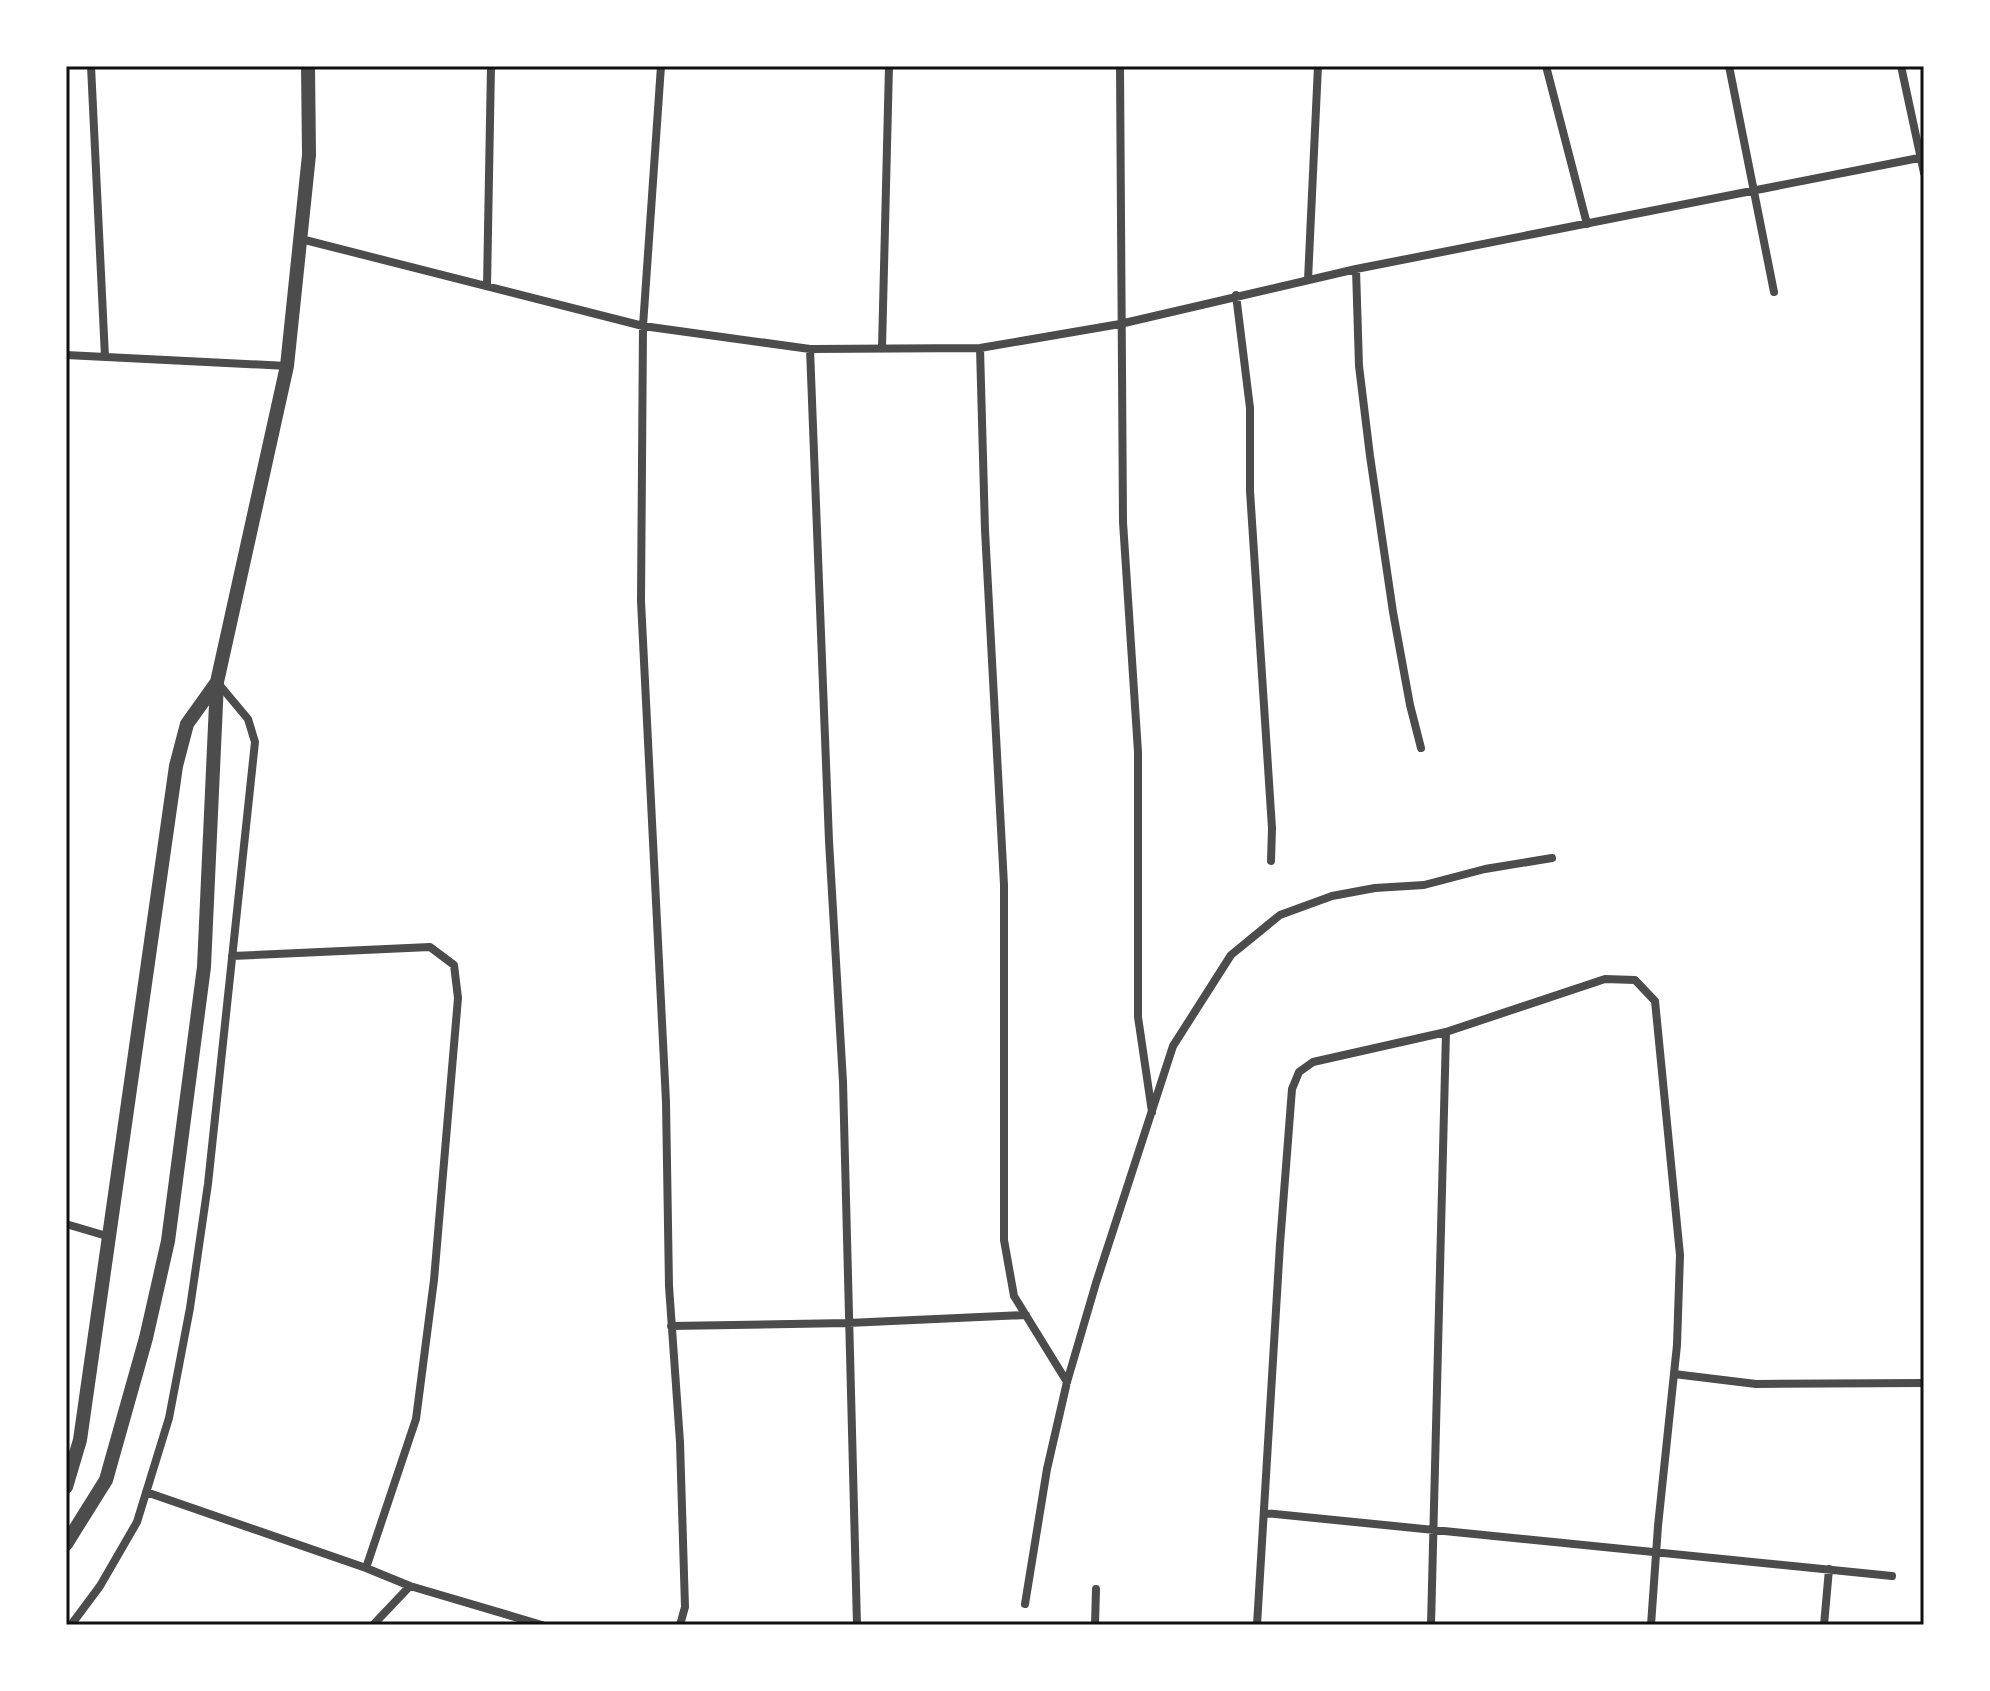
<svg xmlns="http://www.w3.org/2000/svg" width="1990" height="1691" viewBox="0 0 1990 1691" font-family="'Libre Baskerville',serif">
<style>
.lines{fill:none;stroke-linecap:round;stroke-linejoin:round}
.minor{stroke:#4c4c4c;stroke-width:8}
.tertiary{stroke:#4c4c4c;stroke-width:14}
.neatline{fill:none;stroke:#111;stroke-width:3}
</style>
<rect width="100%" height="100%" fill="#fff"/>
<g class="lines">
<path class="minor" d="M 91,66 L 105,357
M 661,66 L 643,326 L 641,601 L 666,1102 L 669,1286 L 680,1442 L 685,1607 L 680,1625
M 1120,66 L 1123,522 L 1138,752 L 1138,1017 L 1152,1112
M 1546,66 L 1587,224
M 1729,66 L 1774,292
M 1901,66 L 1924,173
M 301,239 L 643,326 L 810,349 L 980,348 L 1120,324 L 1356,269 L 1924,157
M 1356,269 L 1359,366 L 1370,456 L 1393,612 L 1410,705 L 1421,748
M 1308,280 L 1318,66
M 487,286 L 491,66
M 1236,295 L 1250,408 L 1250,491 L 1272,828 L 1271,861
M 882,348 L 889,66
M 980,348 L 985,530 L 1004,885 L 1004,1240 L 1014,1296 L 1067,1382
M 810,349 L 829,841 L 843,1082 L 857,1625
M 66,355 L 287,366
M 232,956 L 430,947 L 454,965 L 458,998 L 434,1280 L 416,1419 L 366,1568
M 66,1224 L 110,1237
M 671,1326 L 848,1323 L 1026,1315
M 1674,1374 L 1756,1384 L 1924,1383
M 146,1492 L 366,1568 L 410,1586 L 542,1625
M 1265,1513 L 1892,1576
M 1025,1604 L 1047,1469 L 1067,1382 L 1096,1283 L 1173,1046 L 1231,955 L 1280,915 L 1332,896 L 1375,888 L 1424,885 L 1485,869 L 1552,858
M 71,1625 L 100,1586 L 137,1522 L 169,1418 L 190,1308 L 208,1184 L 255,742 L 248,719 L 217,682
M 373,1625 L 410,1586
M 1095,1625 L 1096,1589
M 1257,1625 L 1280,1244 L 1292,1089 L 1299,1072 L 1313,1062 L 1446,1032 L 1605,979 L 1635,980 L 1655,1001 L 1680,1255 L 1677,1345 L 1658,1526 L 1651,1625
M 1431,1625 L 1446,1032
M 1824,1625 L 1829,1569"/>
<path class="tertiary" d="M 66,1487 L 80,1440 L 176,766 L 187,724 L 217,682
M 66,1544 L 106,1480 L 146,1338 L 168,1241 L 204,967 L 217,682 L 287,366 L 309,155 L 308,66"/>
</g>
<rect width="1990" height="1691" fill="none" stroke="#ffffff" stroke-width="136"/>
<rect x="68" y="68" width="1854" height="1555" class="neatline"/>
</svg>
